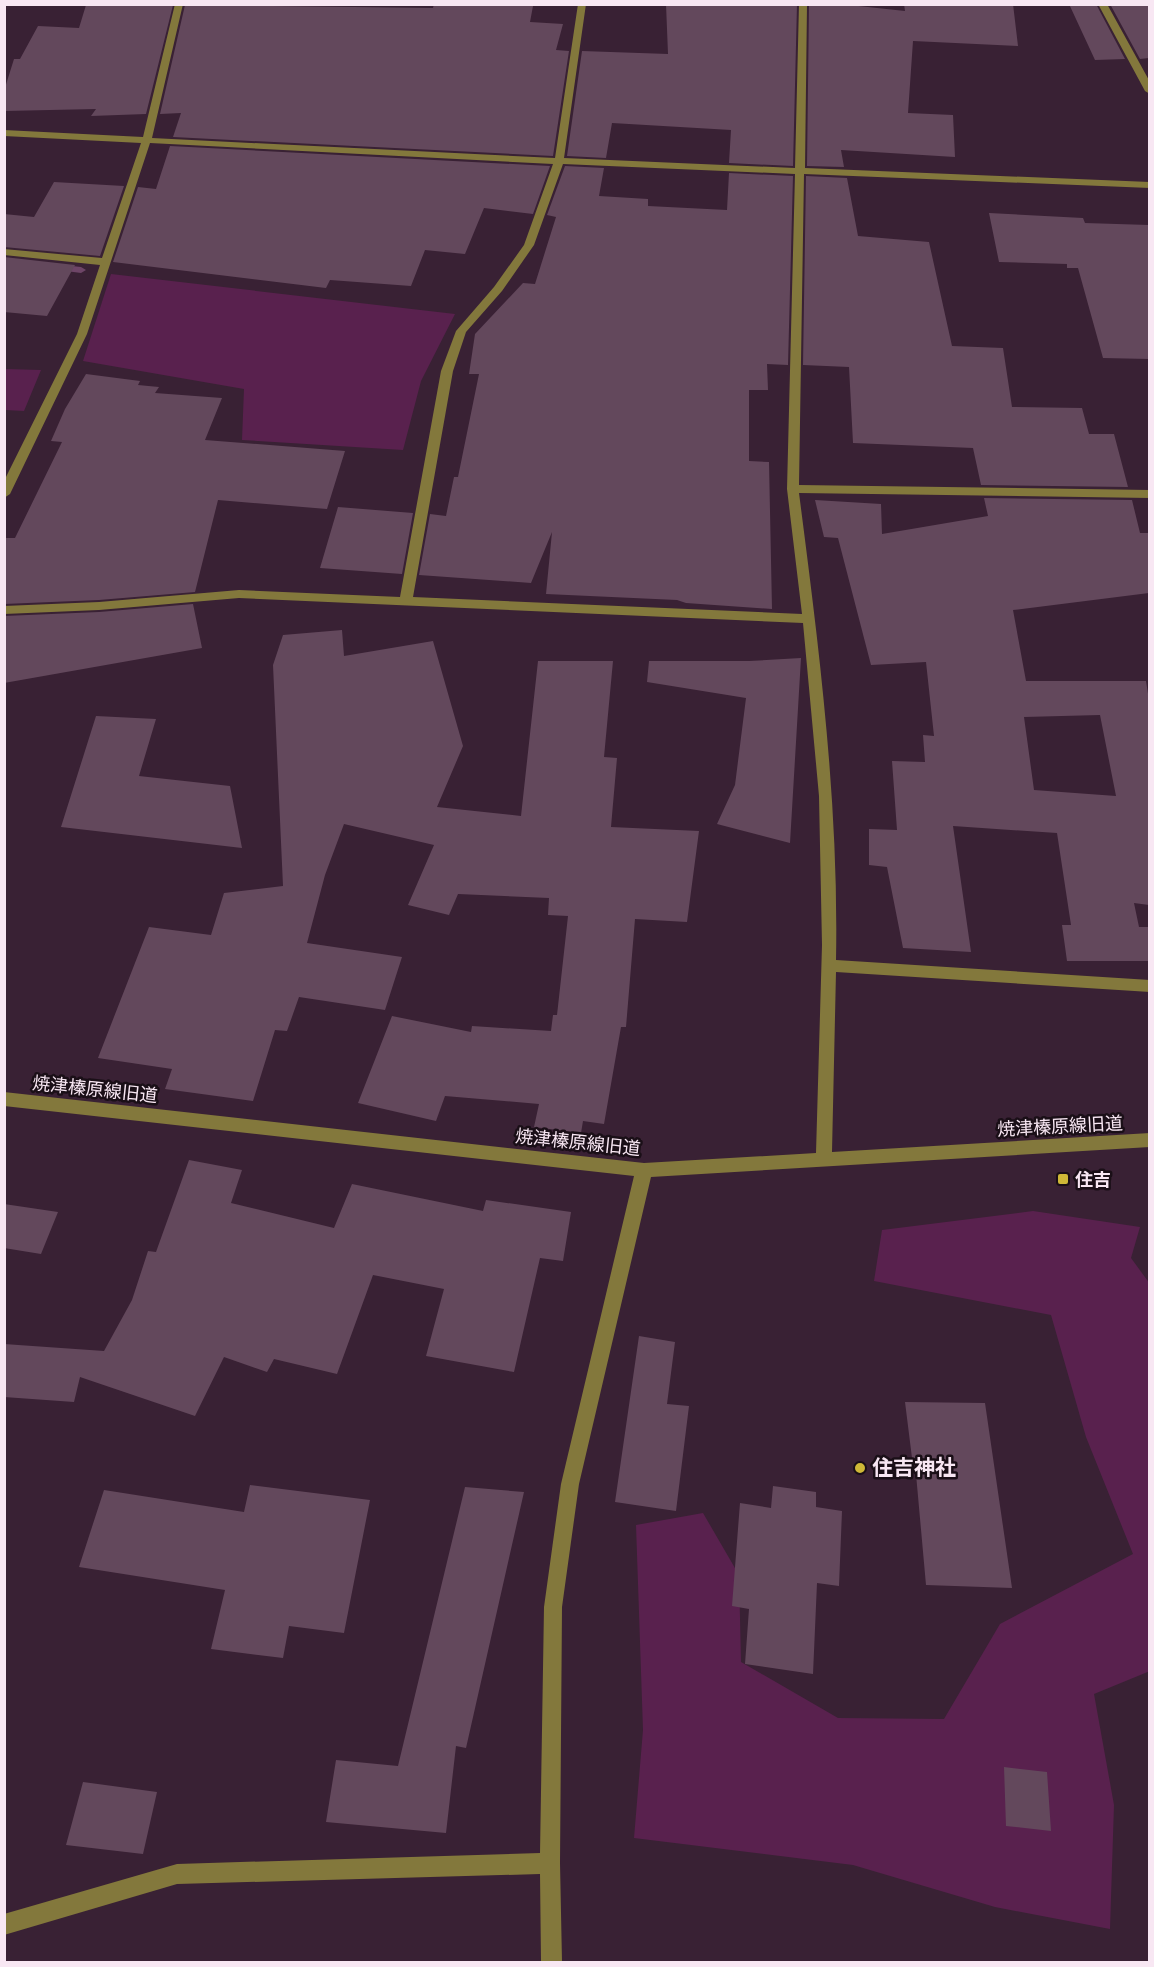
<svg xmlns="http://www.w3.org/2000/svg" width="1154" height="1967" viewBox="0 0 1154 1967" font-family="'DejaVu Sans','Noto Sans JP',sans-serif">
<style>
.green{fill:#59214e}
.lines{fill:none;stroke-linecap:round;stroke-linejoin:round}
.stream{fill:#6e4567;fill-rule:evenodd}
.building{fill:#63485c;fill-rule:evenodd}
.minor{fill:#83783c;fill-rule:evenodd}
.poi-dot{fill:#cfb837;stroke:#1a0f17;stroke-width:2}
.labels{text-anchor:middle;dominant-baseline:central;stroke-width:5;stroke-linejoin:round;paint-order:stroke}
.street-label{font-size:18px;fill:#f8e7f3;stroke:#1a0f17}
.poi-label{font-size:18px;font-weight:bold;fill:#f8e7f3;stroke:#1a0f17;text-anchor:start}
.near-poi-label{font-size:21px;font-weight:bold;fill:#f8e7f3;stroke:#1a0f17;text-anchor:start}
</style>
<rect width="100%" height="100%" fill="#392134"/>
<path class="green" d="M 111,274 L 455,314 L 421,381 L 403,450 L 242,440 L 244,389 L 83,361 Z
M 5,369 L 41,370 L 24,411 L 5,410 Z
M 1033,1211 L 1140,1227 L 1131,1258 L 1150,1284 L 1150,1671 L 1094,1694 L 1114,1805 L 1110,1929 L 995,1907 L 853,1865 L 634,1838 L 643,1730 L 636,1525 L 703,1513 L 739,1575 L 741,1662 L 838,1718 L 944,1719 L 1000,1624 L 1133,1554 L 1086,1437 L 1051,1315 L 874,1281 L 882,1230 Z"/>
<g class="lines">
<path class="stream" d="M 54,264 L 81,267 L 86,270 L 81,273 L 51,269 L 49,267 Z"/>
</g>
<path class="building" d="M 434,4 L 533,6 L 530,22 L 563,24 L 556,50 L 569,51 L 553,156 L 173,137 L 181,113 L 160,114 L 185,5 L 433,8 Z
M 666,4 L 797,4 L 793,166 L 729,163 L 731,130 L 612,123 L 606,158 L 567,156 L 582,51 L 668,54 Z
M 809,4 L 840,4 L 905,11 L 904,4 L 1013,4 L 1018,46 L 913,41 L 908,113 L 953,115 L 955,157 L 841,150 L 844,167 L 807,166 Z
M 1069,4 L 1096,4 L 1125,59 L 1095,60 Z
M 1110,4 L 1149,4 L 1149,58 L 1140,59 Z
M 86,5 L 173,5 L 146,114 L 91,116 L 96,109 L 4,111 L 4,91 L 14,59 L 20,59 L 38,26 L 79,28 Z
M 170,146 L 550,166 L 533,214 L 484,208 L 465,254 L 425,250 L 411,286 L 330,280 L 326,288 L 113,262 L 138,187 L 156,189 Z
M 565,166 L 604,168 L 599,196 L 648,199 L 648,206 L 727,210 L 729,173 L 793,176 L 788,365 L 767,364 L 768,390 L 749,390 L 749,461 L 769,462 L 772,609 L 686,603 L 677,600 L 546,594 L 552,532 L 531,583 L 419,575 L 430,514 L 446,516 L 454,477 L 458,477 L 479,374 L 469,374 L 475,334 L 523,283 L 535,284 L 556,217 L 547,215 Z
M 806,176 L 847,178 L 858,236 L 929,242 L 952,346 L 1003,348 L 1012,407 L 1082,408 L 1089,434 L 1114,434 L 1128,487 L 981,485 L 973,448 L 853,443 L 849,367 L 803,365 Z
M 54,182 L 124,186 L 100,256 L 4,247 L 4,214 L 34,217 Z
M 989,213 L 1083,218 L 1085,223 L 1149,225 L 1149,359 L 1103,358 L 1078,268 L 1067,268 L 1067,264 L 999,262 Z
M 4,257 L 75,265 L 47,316 L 4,312 Z
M 86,374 L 140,381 L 138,385 L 159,387 L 155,393 L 222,398 L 205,440 L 345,451 L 327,509 L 218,500 L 195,592 L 99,600 L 4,604 L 4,538 L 15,538 L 62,442 L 51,441 L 65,409 Z
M 984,498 L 1132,500 L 1140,533 L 1149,533 L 1149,593 L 1013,610 L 1026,681 L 1146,681 L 1149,700 L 1149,905 L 1134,903 L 1139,927 L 1149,927 L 1149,961 L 1067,961 L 1062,925 L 1071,925 L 1057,833 L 953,826 L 971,952 L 903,948 L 887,867 L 869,865 L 869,829 L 897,830 L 892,761 L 925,762 L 923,735 L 934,736 L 926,662 L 871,665 L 838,538 L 824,537 L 815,500 L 881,504 L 882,534 L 988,516 ZM 1100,715 L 1116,796 L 1034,790 L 1024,717 Z
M 338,507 L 413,513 L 402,574 L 320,568 Z
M 193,604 L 202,648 L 4,683 L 4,616 L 99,612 Z
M 342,630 L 344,656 L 433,641 L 463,746 L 437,807 L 521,816 L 538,661 L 613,661 L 604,757 L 617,758 L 611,827 L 699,831 L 687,922 L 635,919 L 626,1027 L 621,1027 L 604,1124 L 583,1121 L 581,1133 L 534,1127 L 539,1104 L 445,1096 L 436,1121 L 358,1103 L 392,1016 L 471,1032 L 472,1026 L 551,1031 L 553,1015 L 557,1015 L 568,916 L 548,915 L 549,898 L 458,894 L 449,915 L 408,905 L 434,845 L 344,824 L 325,875 L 307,943 L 402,957 L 385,1010 L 299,997 L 287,1031 L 275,1030 L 253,1101 L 165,1089 L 172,1069 L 98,1058 L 149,927 L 211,935 L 224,893 L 283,886 L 273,665 L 283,635 Z
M 801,658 L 790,843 L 717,824 L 735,785 L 746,698 L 647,682 L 649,661 L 749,661 Z
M 96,716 L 156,719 L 139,776 L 230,786 L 242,848 L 61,827 Z
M 189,1160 L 242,1170 L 231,1203 L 334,1228 L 352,1184 L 483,1211 L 486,1200 L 571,1212 L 563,1261 L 540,1258 L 514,1372 L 426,1356 L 444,1289 L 373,1275 L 337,1374 L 274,1359 L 267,1372 L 224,1357 L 195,1416 L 80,1377 L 74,1402 L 4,1397 L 4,1344 L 104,1351 L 132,1300 L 148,1251 L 156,1252 Z
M 4,1204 L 58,1212 L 41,1254 L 4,1248 Z
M 639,1336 L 675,1342 L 667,1404 L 689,1406 L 676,1511 L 615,1502 Z
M 905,1402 L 985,1403 L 1012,1588 L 926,1585 L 916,1474 L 914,1474 Z
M 250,1485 L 370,1500 L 344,1633 L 289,1626 L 283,1658 L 211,1649 L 225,1590 L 79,1567 L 104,1490 L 244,1512 Z
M 773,1486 L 816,1492 L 816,1507 L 842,1511 L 839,1586 L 817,1583 L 813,1674 L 745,1664 L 749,1609 L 732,1606 L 740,1503 L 771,1508 Z
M 465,1487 L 524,1492 L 466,1748 L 456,1746 L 446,1833 L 326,1822 L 336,1760 L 398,1766 Z
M 1004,1767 L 1047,1772 L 1051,1831 L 1006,1826 Z
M 83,1782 L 157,1792 L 143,1854 L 66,1845 Z"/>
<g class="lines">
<path class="minor" d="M 175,4 L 183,4 L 152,138 L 555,158 L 578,4 L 586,4 L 564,158 L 795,168 L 799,4 L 807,4 L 805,168 L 1150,182 L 1150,188 L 804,174 L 799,485 L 1150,490 L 1150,498 L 799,493 C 819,648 839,803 836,960 L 1150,980 L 1150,992 L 836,972 L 832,1152 L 1150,1133 L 1150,1147 L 651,1177 L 579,1484 L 562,1607 L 560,1863 L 562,1962 L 541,1962 L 540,1874 L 177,1884 L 4,1935 L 4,1914 L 177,1864 L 540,1853 L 544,1607 L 561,1484 L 634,1176 L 4,1106 L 4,1092 L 644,1163 L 816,1153 L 822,945 L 819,796 L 803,623 L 239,598 L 99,610 L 4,614 L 4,606 L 99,602 L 239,590 L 400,597 L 441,371 L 456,331 L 494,287 L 524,245 L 553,164 L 150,143 L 87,334 L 10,494 L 4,498 L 4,481 L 77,334 L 100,265 L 4,255 L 4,249 L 102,258 L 141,143 L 4,136 L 4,130 L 143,137 ZM 563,164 L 795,174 L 787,489 L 802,614 L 413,597 L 453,371 L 466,332 L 502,291 L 534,245 Z
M 1098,4 L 1107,4 L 1150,82 L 1150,94 L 1145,91 Z"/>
</g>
<g class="poi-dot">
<rect x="1057" y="1173" width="12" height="12" rx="3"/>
<circle cx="860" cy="1468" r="6"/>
</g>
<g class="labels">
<g class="street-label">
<text transform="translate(95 1089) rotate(6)">焼津榛原線旧道</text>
<text transform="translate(1060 1126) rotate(-3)">焼津榛原線旧道</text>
<text transform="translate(578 1142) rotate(6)">焼津榛原線旧道</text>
</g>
<g class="poi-label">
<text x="1075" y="1179">住吉</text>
</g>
<g class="near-poi-label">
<text x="872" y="1468">住吉神社</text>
</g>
</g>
<rect width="1154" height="1967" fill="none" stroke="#f8e7f3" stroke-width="12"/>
</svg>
